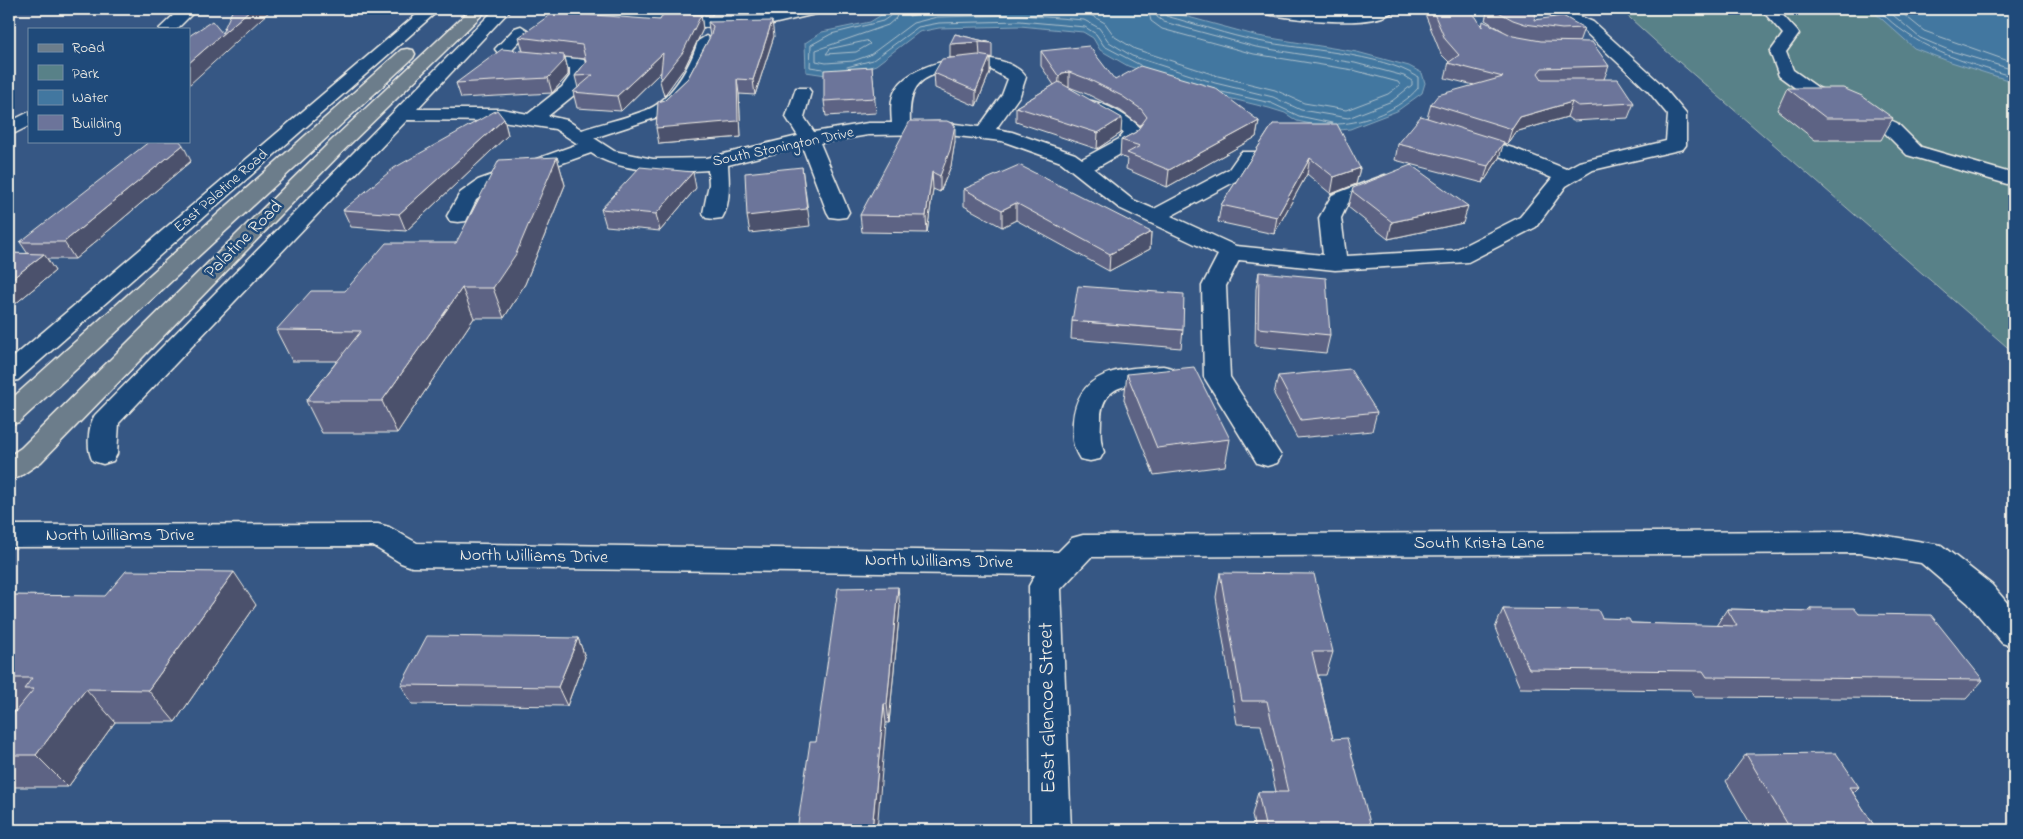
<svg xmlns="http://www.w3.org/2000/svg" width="2023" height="839" viewBox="0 0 2023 839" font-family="'Indie Flower',sans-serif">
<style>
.green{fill:#588188;stroke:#a6b9b8}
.water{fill:#4277a0;stroke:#89a8bd}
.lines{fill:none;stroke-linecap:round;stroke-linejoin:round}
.shore{stroke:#adc0cb;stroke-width:1}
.minor-casing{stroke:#f4f1e8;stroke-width:3}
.major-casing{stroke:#f4f1e8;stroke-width:3}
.minor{fill:#1f4a7a;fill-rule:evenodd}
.major{fill:#6c7d8b;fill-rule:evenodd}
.wall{fill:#5d6484;stroke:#f4f1e8}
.shaded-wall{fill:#4c516c;stroke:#f4f1e8}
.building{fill:#6c749a;stroke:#f4f1e8}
.labels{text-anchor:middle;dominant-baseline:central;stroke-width:5;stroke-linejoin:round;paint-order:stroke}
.far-street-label{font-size:15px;fill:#f4f1e8;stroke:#1f4a7a}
.street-label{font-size:18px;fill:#f4f1e8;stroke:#1f4a7a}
.near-street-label{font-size:21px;fill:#f4f1e8;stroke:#1f4a7a}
</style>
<rect width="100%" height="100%" fill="#365784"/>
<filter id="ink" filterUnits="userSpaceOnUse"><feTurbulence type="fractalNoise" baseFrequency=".02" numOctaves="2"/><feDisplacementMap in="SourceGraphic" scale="10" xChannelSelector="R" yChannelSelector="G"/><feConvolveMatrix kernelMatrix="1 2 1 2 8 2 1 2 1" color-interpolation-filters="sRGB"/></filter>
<g filter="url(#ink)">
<path class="green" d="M 1620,9 L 2014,9 L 2014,353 L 1664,49 Z"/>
<path class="water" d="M 891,9 L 1159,9 L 1258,36 L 1357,52 L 1409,66 L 1422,73 L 1425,83 L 1422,93 L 1397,111 L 1350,129 L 1340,130 L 1297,121 L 1285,113 L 1269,108 L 1212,94 L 1128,66 L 1100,50 L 1093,38 L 1083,32 L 1020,26 L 939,28 L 919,32 L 876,65 L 855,72 L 826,75 L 806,72 L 805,43 L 822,32 L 870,22 Z
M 1873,9 L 2014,9 L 2014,82 L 1948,61 L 1914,48 L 1874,12 Z"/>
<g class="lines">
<path class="shore" d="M 899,9 L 896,18 L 888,25 L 816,50 L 816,61 L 826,63 L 853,61 L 870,55 L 913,23 L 937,17 L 1020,15 L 1084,20 L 1099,28 L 1109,42 L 1132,56 L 1215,83 L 1273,97 L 1301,110 L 1348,118 L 1392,101 L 1412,85 L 1412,81 L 1404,76 L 1355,63 L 1256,47 L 1164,22 L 1157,17 L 1156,9
M 907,9 L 909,16 L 938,10 L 988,9
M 1038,9 L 1089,14 L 1105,23 L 1115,37 L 1135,49 L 1218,76 L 1275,90 L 1304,103 L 1346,110 L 1388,94 L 1400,85 L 1398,82 L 1353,70 L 1254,54 L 1162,29 L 1151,21 L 1148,9
M 1162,9 L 1166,16 C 1197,24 1227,35 1258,41 C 1303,50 1380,53 1418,77 L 1418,88 C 1401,109 1365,123 1338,124
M 1878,9 C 1915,49 1963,62 2014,77
M 1886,9 L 1920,38 L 1951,51 L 2014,70
M 1897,9 L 1924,31 L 2014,63
M 867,41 L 870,44 L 856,52 L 826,54 L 830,49 Z
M 847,67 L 873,60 L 918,27 L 939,23 L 1020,21 L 1085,27 L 1096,34 L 1104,46 L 1140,65
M 823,69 L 810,67 L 811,45 L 831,34 L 883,21 L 890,16 L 893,9
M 1222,92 L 1271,103 L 1299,116 L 1332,123"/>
<defs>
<path id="minor" d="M 180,9 L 197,9 L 177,29 L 159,29 Z
M 423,9 L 440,9 L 18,380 L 9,382 L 9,361 Z
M 495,9 L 511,9 L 417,109 L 502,109 L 528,114 L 562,87 L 570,76 L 570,68 L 505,62 L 495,49 L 515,28 L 521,26 L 529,31 L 512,49 L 516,53 L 578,59 L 584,60 L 588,76 L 574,95 L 548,116 L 567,120 L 582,130 C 598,124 644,114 656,105 C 675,92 692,63 698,41 L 706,36 L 714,41 L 712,49 L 689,92 L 667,114 L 594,138 L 614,151 L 653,159 L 707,158 L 798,136 L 786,117 L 796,88 L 808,88 L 811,92 L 804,117 L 814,132 L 868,123 L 892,123 C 891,112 890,99 896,89 C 915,57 1003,44 1026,77 L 1020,95 L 996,129 L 1012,132 L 1075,154 L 1082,159 L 1119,139 L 1124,133 L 1082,109 L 1079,105 L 1082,101 C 1097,97 1135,119 1144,132 L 1133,147 L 1094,169 L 1133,200 L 1154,209 L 1229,169 L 1241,152 L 1255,152 L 1258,156 L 1243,177 L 1171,216 L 1236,246 L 1323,255 L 1319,218 L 1332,195 L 1385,175 L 1392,177 L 1395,181 L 1392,185 L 1348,203 L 1341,218 L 1346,256 L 1455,250 L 1520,217 L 1552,178 L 1502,157 L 1459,144 L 1456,140 L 1459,136 L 1466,134 L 1516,149 L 1566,169 L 1579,162 L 1666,141 L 1668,115 L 1648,91 L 1581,28 L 1544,12 L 1541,9 L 1562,9 L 1593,22 L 1660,83 L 1686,114 L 1686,145 L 1683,149 L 1593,170 L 1566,186 L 1536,227 L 1468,262 L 1335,270 L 1239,260 L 1226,286 L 1230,377 L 1281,456 L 1277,463 L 1267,466 L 1257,463 L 1204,377 L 1202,286 L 1218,255 L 1119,208 L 1061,162 L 1002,141 L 939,134 L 868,135 L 820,143 L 849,212 L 846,217 L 838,218 L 830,217 L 827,212 L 802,146 L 728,165 C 729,181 731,204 722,218 L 714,219 L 706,218 L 703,213 L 709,184 L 708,170 C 674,173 620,173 591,153 L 492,188 L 476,200 L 466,221 L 458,222 L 450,221 L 447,216 L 460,193 L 478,180 L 578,144 L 555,129 L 502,121 L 407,120 L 119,423 L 117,454 L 113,461 L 103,464 L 93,461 C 86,450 88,426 95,415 ZM 963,69 L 990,69 L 1008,79 L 1002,95 L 979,127 L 939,122 L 910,123 C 908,80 924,74 963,69 Z
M 549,9 L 606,9 L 701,17 L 764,16 L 799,9 L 827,9 L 824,12 L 764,26 L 701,27 L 557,14 Z
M 1254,9 L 1341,13 L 1371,9 L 1395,9 C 1379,31 1281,18 1257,12 Z
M 1761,9 L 1777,9 L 1797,31 L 1799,34 L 1786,52 L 1793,70 L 1817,87 L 1897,123 L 1921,147 L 2014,174 L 2014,186 L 1907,155 L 1883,131 L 1805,95 L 1779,76 L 1770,52 L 1783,34 Z
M 29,112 L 29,126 L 9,136 L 9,122 Z
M 1163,366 L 1172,368 L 1176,374 L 1172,380 C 1144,387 1103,376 1101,417 C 1101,430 1099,440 1104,452 L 1100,459 L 1090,461 L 1080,459 C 1072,446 1072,437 1073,422 C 1077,370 1121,368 1163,366 Z
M 378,524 L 389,527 L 417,543 L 1058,552 L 1072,538 L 1083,535 L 1858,531 L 1941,545 L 1992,585 L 2014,611 L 2014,647 L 2002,643 L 1968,603 L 1921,563 L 1858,553 L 1091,557 L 1061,589 L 1071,830 L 1031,830 L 1029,586 L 1035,575 L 412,567 L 401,563 L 373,546 L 9,547 L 9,525 Z"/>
<path id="major" d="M 471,9 L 488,9 L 345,149 L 41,462 L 19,477 L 9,480 L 9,456 L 21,448 L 331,141 Z
M 407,49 L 413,50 L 415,54 L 413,58 L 19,422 L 9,425 L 9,401 L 401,50 Z"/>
</defs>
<use href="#minor" class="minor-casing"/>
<use href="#major" class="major-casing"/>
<use href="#minor" class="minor"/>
<use href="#major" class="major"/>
</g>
<path class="wall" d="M 674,9 L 716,9 L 712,15 L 681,13 L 701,15 L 703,29 L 685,67 L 664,96 L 661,72 L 621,111 L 577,108 L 573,92 L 578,88 L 575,76 L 586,62 L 585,59 L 565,57 L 568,70 L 568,75 L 552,93 L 461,98 L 456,83 L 523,51 L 519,37 L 660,20 L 675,13 Z
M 1423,9 L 1466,9 L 1482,27 L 1503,31 L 1485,20 L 1488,9 L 1537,9 L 1534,20 L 1584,28 L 1579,42 L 1609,66 L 1604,79 L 1634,103 L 1628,118 L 1573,121 L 1567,117 L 1515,132 L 1507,144 L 1503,143 L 1499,158 L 1483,183 L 1395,160 L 1398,144 L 1427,118 L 1431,104 L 1474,85 L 1445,78 L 1449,62 L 1441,54 Z
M 708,22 L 774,36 L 755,95 L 739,94 L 741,137 L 659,144 L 665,100 L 688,78 L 710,37 Z
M 955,34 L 992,43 L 992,58 L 990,57 L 990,72 L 976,106 L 935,88 L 934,73 L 950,58 Z
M 1041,51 L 1115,80 L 1259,121 L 1256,137 L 1167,187 L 1126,169 L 1127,159 L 1120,156 L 1121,140 L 1136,132 L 1141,126 L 1121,111 L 1087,94 L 1069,87 L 1121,133 L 1097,149 L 1016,122 L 1016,107 L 1054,85 L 1041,66 Z
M 872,67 L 876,113 L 826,116 L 824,101 Z
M 1787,88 L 1893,118 L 1881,140 L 1815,140 L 1777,110 Z
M 504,119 L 508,135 L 406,231 L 351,227 L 343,210 Z
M 1273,124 L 1360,168 L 1356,184 L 1331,194 L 1307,174 L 1274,234 L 1218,222 L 1221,205 Z
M 955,141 L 951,166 L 940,192 L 933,189 L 927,233 L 862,232 L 860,215 Z
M 557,157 L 565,185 L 525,284 L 504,318 L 474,318 L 397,433 L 322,433 L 306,401 L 337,361 L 292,361 L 276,330 L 456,243 Z
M 191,161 L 75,259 L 47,259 L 55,271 L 9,309 L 9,253 L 28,254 L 20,242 Z
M 696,188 L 660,231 L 606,226 L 601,209 Z
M 964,189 L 1151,232 L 1150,249 L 1109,271 L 1016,220 L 1002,227 L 964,206 Z
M 1352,191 L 1463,223 L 1388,239 L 1348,207 Z
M 1259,272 L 1330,335 L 1326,353 L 1255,346 L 1256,289 Z
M 1072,321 L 1183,330 L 1181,348 L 1071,339 Z
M 1127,374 L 1230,439 L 1225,466 L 1154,475 L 1124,400 Z
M 1278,376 L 1377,412 L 1372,431 L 1297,438 L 1274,394 Z
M 1220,573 L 1333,652 L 1326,675 L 1318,675 L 1333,739 L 1372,830 L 1255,830 L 1252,815 L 1258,792 L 1276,792 L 1261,725 L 1237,724 L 1216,597 Z
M 9,595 L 256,605 L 175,722 L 115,722 L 68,787 L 14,787 L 9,783 L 9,719 L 15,711 L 9,711 Z
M 900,606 L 889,723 L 886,723 L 816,742 Z
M 1810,608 L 1859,614 L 1983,680 L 1966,699 L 1694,697 L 1691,690 L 1520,688 L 1495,628 L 1503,609 L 1602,618 L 1631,623 L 1716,626 L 1727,609 L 1808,611 Z
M 578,638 L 585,657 L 567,706 L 412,704 L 401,685 Z
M 1746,754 L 1859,787 L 1853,793 L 1877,830 L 1754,830 L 1726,781 Z"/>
<path class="shaded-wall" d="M 251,9 L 272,9 L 189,85 L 189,63 Z
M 711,9 L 716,9 L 712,15 Z
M 701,15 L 703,29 L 685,67 L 664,96 L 660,81 Z
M 772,21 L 774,36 L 755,95 L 753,80 Z
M 979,42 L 980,56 L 950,58 L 950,44 Z
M 663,53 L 666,67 L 621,111 L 617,96 Z
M 564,55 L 568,70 L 568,75 L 552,93 L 548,78 Z
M 990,57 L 990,72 L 976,106 L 976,91 Z
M 1069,72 L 1069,87 L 1058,92 L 1059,77 L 1062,73 Z
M 737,79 L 739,94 L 741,137 L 659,144 L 656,128 Z
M 1572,102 L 1567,117 L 1515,132 L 1507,144 L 1512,129 L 1520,117 Z
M 1122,118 L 1121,133 L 1097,149 L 1098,133 Z
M 504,119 L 508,135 L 406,231 L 399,214 Z
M 1259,121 L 1256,137 L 1167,187 L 1169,170 Z
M 955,125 L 955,141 L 951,166 L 940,192 L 940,176 Z
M 1504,142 L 1499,158 L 1483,183 L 1488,166 Z
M 183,145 L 191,161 L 75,259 L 64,242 Z
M 557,157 L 565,185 L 525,284 L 504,318 L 493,288 Z
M 1310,158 L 1307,174 L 1274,234 L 1277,217 Z
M 802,167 L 810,226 L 750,233 L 747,216 Z
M 1360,168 L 1356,184 L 1331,194 L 1334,177 Z
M 693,172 L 696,188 L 660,231 L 656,214 Z
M 932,172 L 933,189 L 927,233 L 926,216 Z
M 1016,203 L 1016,220 L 1002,227 L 1002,210 Z
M 1468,206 L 1463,223 L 1388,239 L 1392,222 Z
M 1151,232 L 1150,249 L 1109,271 L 1110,254 Z
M 44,254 L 55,271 L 9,309 L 9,281 Z
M 462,288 L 474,318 L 397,433 L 382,401 Z
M 234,572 L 256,605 L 175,722 L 148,690 Z
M 898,587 L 900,606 L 889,723 L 887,704 Z
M 578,638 L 585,657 L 567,706 L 558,687 Z
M 86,689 L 115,722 L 68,787 L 36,755 Z
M 884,704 L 886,723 L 877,830 L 872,830 Z"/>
<path class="building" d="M 233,9 L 251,9 L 189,63 L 189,36 L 212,21 L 222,33 Z
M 1432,9 L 1466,9 L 1476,17 L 1482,27 L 1483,21 L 1513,36 L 1541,41 L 1592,42 L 1609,66 L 1542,68 L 1538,73 L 1542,79 L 1618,79 L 1634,103 L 1578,106 L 1572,102 L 1520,117 L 1512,129 L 1431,104 L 1438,95 L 1503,77 L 1448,63 L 1459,55 L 1445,39 Z
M 1493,9 L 1537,9 L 1534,20 L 1563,16 L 1584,28 L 1562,29 L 1525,24 L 1513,20 Z
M 554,12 L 660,20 L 664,12 L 701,15 L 683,52 L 660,81 L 663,53 L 617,96 L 573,92 L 593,75 L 575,76 L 586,62 L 582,45 L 519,37 Z
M 772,21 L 753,80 L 737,79 L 738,121 L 656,128 L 658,102 L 665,100 L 688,78 L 711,35 L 713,26 L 708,22 Z
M 955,34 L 992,43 L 979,42 L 950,44 Z
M 1089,46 L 1115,80 L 1140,66 L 1215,88 L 1259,121 L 1169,170 L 1127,153 L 1140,146 L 1121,140 L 1136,132 L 1147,117 L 1141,109 L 1122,96 L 1088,79 L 1069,72 L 1062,73 L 1059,77 L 1041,51 Z
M 502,49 L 564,55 L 564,61 L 548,78 L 456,83 Z
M 978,55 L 990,57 L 976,91 L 934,73 L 942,59 Z
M 872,67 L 875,98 L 824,101 L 824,70 Z
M 1059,82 L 1122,118 L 1098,133 L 1016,107 Z
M 1787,88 L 1843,88 L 1862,96 L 1893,118 L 1826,118 Z
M 497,110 L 504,119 L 399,214 L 343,210 L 394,168 Z
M 1421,116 L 1504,142 L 1488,166 L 1398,144 Z
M 910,121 L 947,121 L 955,125 L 950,150 L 940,176 L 932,172 L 926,216 L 860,215 Z
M 1273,124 L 1337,124 L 1360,168 L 1334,177 L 1310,158 L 1277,217 L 1221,205 Z
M 150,141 L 180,141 L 183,145 L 64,242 L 20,242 Z
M 557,157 L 516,254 L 493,288 L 462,288 L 382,401 L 306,401 L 361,331 L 276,330 L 311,291 L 345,291 L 386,243 L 456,243 L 499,160 Z
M 1019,165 L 1151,232 L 1110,254 L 1016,203 L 1002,210 L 964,189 Z
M 1411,165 L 1468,206 L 1392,222 L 1352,191 L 1353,188 Z
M 640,167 L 693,172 L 656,214 L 601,209 Z
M 802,167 L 807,209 L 747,216 L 745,173 Z
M 9,253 L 44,254 L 9,281 Z
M 1259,272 L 1326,278 L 1330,335 L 1258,328 Z
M 1078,286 L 1184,294 L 1183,330 L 1072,321 Z
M 1194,367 L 1230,439 L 1157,448 L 1127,374 Z
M 1350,369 L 1377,412 L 1301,420 L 1278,376 Z
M 126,571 L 234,572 L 148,690 L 86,689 L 36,755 L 9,755 L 9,719 L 34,689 L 24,689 L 32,678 L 9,678 L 9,595 L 105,596 Z
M 1220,573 L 1314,574 L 1333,652 L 1312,652 L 1333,739 L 1347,738 L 1372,830 L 1266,830 L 1258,792 L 1288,792 L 1267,701 L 1242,701 Z
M 898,587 L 887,704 L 884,704 L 872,830 L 797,830 L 810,742 L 816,742 L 838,588 Z
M 1810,608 L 1854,608 L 1859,614 L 1931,615 L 1983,680 L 1707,677 L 1703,671 L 1529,669 L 1503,609 L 1598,610 L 1602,618 L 1629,619 L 1631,623 L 1737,626 L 1727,609 L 1812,611 Z
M 427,636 L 578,638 L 558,687 L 401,685 Z
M 1836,753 L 1859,787 L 1849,787 L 1877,830 L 1791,830 L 1746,754 Z"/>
</g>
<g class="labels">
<g class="far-street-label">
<text transform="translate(783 147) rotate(-12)">South Stonington Drive</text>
<text transform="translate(221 191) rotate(-41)">East Palatine Road</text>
</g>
<g class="street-label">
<text transform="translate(244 240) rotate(-45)">Palatine Road</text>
<text x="120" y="536">North Williams Drive</text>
<text x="1479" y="544">South Krista Lane</text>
<text transform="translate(534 557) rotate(1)">North Williams Drive</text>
<text transform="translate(939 562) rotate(1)">North Williams Drive</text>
</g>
<g class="near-street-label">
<text transform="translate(1048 708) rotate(-91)">East Glencoe Street</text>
</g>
</g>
<rect width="2023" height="839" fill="none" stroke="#1f4a7a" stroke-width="30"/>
<rect x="15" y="15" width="1993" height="809" fill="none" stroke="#f4f1e8" stroke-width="2" filter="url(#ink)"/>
<rect x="28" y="28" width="162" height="115" fill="#1f4a7a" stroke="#748da6"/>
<rect x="38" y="44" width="25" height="8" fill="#6c7d8b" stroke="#748da6"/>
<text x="72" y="52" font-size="15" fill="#f4f1e8">Road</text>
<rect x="38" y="65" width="25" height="15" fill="#588188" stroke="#748da6"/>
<text x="72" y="78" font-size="15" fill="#f4f1e8">Park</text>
<rect x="38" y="90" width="25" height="15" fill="#4277a0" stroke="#748da6"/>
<text x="72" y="102" font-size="15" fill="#f4f1e8">Water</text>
<rect x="38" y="115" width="25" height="15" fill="#6c749a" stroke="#748da6"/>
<text x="72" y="128" font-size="15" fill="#f4f1e8">Building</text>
</svg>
